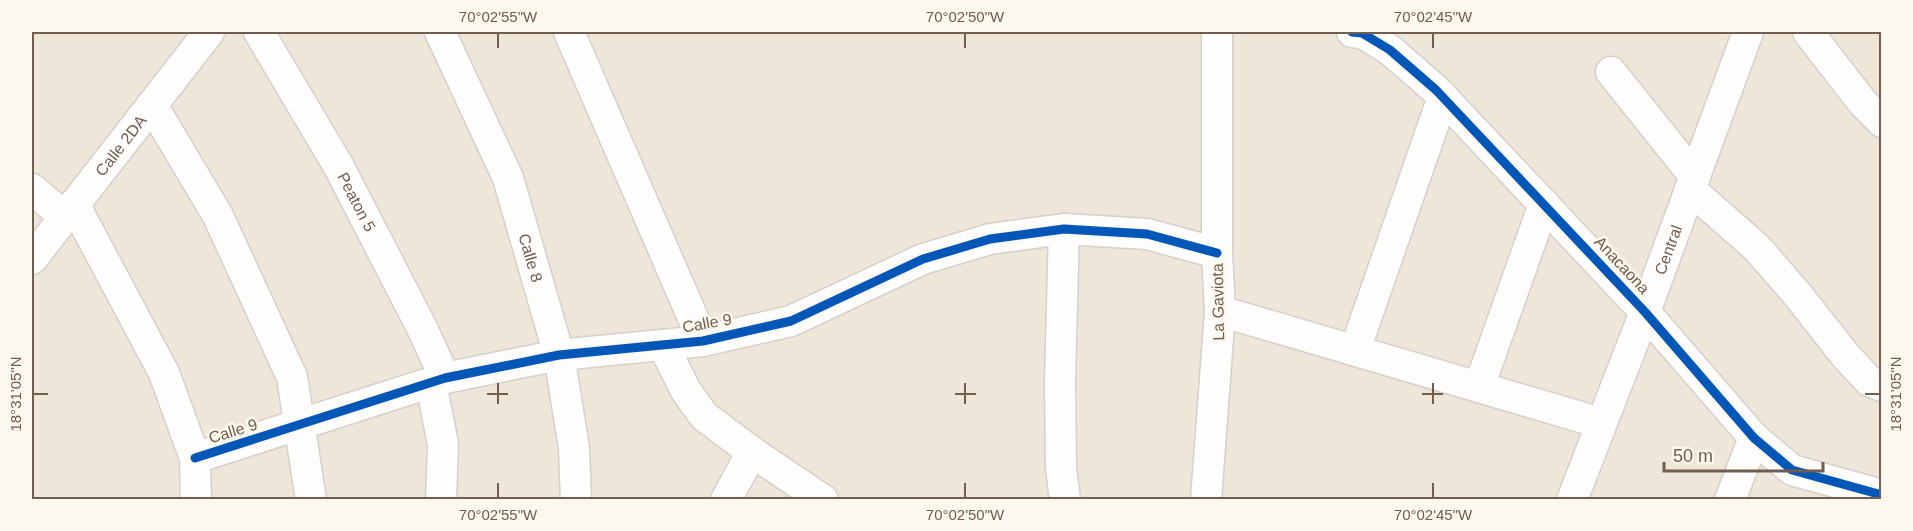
<svg xmlns="http://www.w3.org/2000/svg" width="1913" height="531" viewBox="0 0 1913 531" font-family="Arial,sans-serif">
<style>
.residential{fill:#eee6d9}
.lines{fill:none;stroke-linecap:round;stroke-linejoin:round}
.minor-casing{stroke:#d5d0c9;stroke-width:33}
.minor{stroke:#fefdfc;stroke-width:30}
.cycleway-casing{stroke:#fdf8ed;stroke-width:13}
.cycleway{stroke:#0057b8;stroke-width:9}
.ticks{fill:none;stroke:#705d4f;stroke-width:2}
.labels{text-anchor:middle;dominant-baseline:central;stroke-width:5;stroke-linejoin:round;paint-order:stroke}
.street-label{font-size:16px;fill:#705d4f;stroke:#fdf8ed}
.neatline{fill:none;stroke:#705d4f;stroke-width:2}
.ticks-label{font-size:15px;text-anchor:middle;fill:#705d4f}
</style>
<rect width="100%" height="100%" fill="#f6f3eb"/>
<path class="residential" d="M 32,32 L 1881,32 L 1881,499 L 32,499 Z"/>
<g class="lines">
<defs>
<g id="minor">
<path id="s1" d="M 259,32 L 339,167 L 422,328 L 445,378"/>
<path id="s2" d="M 440,32 L 508,178 L 559,355 L 574,448 L 576,500"/>
<path d="M 569,32 L 703,341"/>
<path d="M 1352,32 L 1362,33 L 1390,50 L 1436,90 L 1645,312 L 1754,438 L 1792,470 L 1882,495"/>
<path d="M 1808,32 L 1863,103 L 1882,122"/>
<path d="M 1611,72 L 1695,177"/>
<path d="M 152,105 L 218,216 L 292,377 L 311,500"/>
<path d="M 32,189 L 65,217"/>
<path d="M 1690,189 L 1757,248 L 1797,294 L 1845,355 L 1869,381 L 1882,386"/>
<path d="M 74,204 L 164,373 L 195,458 L 196,500"/>
<path d="M 1064,229 L 1060,381 L 1061,468 L 1065,500"/>
<path id="s3" d="M 32,259 L 209,32"/>
<path d="M 1220,311 L 1601,423"/>
<path d="M 663,345 L 686,391 L 704,416 L 752,452 L 823,500"/>
<path d="M 1355,350 L 1443,97"/>
<path d="M 431,383 L 443,444 L 441,500"/>
<path d="M 1479,387 L 1544,204"/>
<path d="M 195,458 L 445,378 L 559,355 L 703,341 L 791,321 L 923,259 L 990,239 L 1064,229 L 1147,234 L 1217,253"/>
<path d="M 726,500 L 752,452"/>
<path d="M 1206,500 L 1220,311 L 1217,253 L 1217,32"/>
<path id="s4" d="M 1572,500 L 1645,312 L 1748,32"/>
<path d="M 1730,500 L 1754,438"/>
</g>
</defs>
<use href="#minor" class="minor-casing"/>
<use href="#minor" class="minor"/>
<defs>
<path id="cycleway" d="M 1352,32 L 1362,33 L 1390,50 L 1436,90 L 1645,312 L 1754,438 L 1792,470 L 1882,495
M 195,458 L 445,378 L 559,355 L 703,341 L 791,321 L 923,259 L 990,239 L 1064,229 L 1147,234 L 1217,253"/>
</defs>
<use href="#cycleway" class="cycleway-casing"/>
<use href="#cycleway" class="cycleway"/>
</g>
<path class="ticks" d="M 498,33 L 498,48M 965,33 L 965,48M 1433,33 L 1433,48M 498,383 L 498,404M 965,383 L 965,404M 1433,383 L 1433,404M 33,394 L 48,394M 487,394 L 508,394M 955,394 L 976,394M 1422,394 L 1443,394M 1865,394 L 1880,394M 498,483 L 498,498M 965,483 L 965,498M 1433,483 L 1433,498"/>
<g class="labels">
<g class="street-label">
<text stroke="none"><textPath href="#s3" startOffset="144">Calle 2DA</textPath></text>
<text stroke="none"><textPath href="#s1" startOffset="196">Peaton 5</textPath></text>
<text stroke="none"><textPath href="#s4" startOffset="268">Central</textPath></text>
<text stroke="none"><textPath href="#s2" startOffset="244">Calle 8</textPath></text>
<text transform="translate(1622 265) rotate(47)">Anacaona</text>
<text transform="translate(1218 302) rotate(-91)">La Gaviota</text>
<text transform="translate(707 323) rotate(-10)">Calle 9</text>
<text transform="translate(233 431) rotate(-17)">Calle 9</text>
</g>
</g>
<rect width="1913" height="531" fill="none" stroke="#fdf8ed" stroke-width="66"/>
<path d="M1664 462v9h159v-9" fill="none" stroke="#705d4f" stroke-width="3"/>
<text x="1673" y="462" font-size="18" fill="#705d4f" stroke="#fdf8ed" stroke-width="4.5" paint-order="stroke">50 m</text>
<rect x="33" y="33" width="1847" height="465" class="neatline"/>
<g class="ticks-label">
<text x="498" y="22">70°02'55"W</text>
<text x="965" y="22">70°02'50"W</text>
<text x="1433" y="22">70°02'45"W</text>
<text transform="translate(16 394) rotate(-90)" y="5">18°31'05"N</text>
<text transform="translate(1896 394) rotate(-90)" y="5">18°31'05"N</text>
<text x="498" y="520">70°02'55"W</text>
<text x="965" y="520">70°02'50"W</text>
<text x="1433" y="520">70°02'45"W</text>
</g>
</svg>
